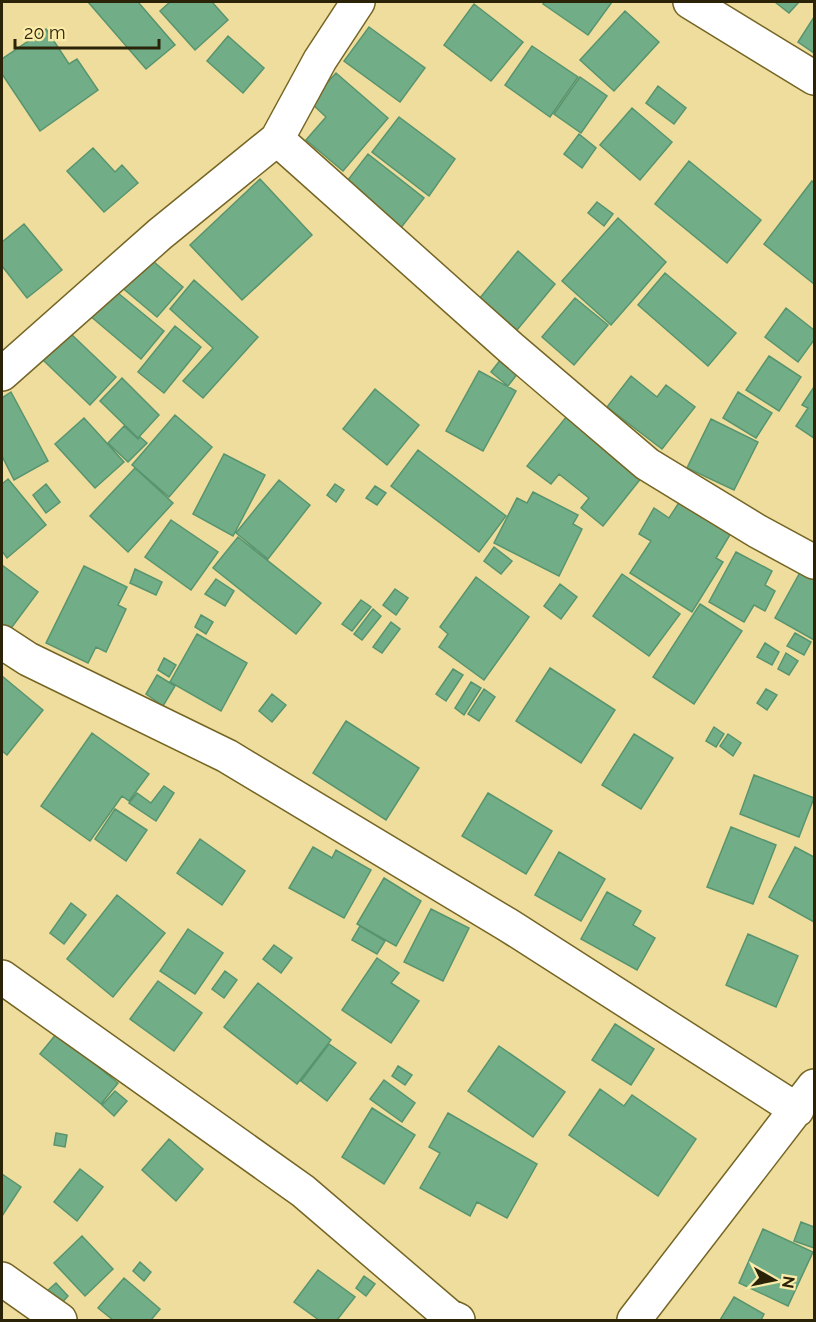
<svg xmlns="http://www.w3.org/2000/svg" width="816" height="1322" viewBox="0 0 816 1322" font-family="Raleway,sans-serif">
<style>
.building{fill:#71ae88;stroke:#58946e;stroke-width:1.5}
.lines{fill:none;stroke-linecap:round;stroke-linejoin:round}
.minor-casing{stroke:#756525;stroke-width:36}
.minor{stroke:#fff;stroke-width:33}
</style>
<rect width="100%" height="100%" fill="#eedd9c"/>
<path class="building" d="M 88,2 L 138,2 L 175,45 L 146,69 Z
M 170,2 L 212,2 L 228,20 L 195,50 L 160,11 Z
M 545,2 L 612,2 L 588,35 L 543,4 Z
M 775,2 L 799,2 L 789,13 Z
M 474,4 L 523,42 L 491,81 L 444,45 Z
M 625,11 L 659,42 L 614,91 L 580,60 Z
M 814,17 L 814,53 L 798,42 Z
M 369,27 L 425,68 L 400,102 L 344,61 Z
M 46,29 L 69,64 L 77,59 L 98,90 L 40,131 L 2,74 L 2,59 Z
M 228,36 L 264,68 L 243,93 L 207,61 Z
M 532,46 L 578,77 L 550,117 L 505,85 Z
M 336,73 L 388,118 L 343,171 L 306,140 L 326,117 L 310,102 Z
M 580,77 L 607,96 L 581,133 L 554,114 Z
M 658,86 L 686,108 L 674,124 L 646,103 Z
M 632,108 L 672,142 L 640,180 L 600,145 Z
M 399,117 L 455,159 L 429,196 L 372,152 Z
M 579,134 L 596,148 L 582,168 L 564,154 Z
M 93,148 L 115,172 L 122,165 L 138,183 L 104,212 L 67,171 Z
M 368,154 L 424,198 L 400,229 L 344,185 Z
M 689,161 L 761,220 L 727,263 L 655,204 Z
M 260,179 L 312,235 L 242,300 L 190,245 Z
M 812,181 L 814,183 L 814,284 L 764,244 Z
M 597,202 L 613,214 L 604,226 L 588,213 Z
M 618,218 L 666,262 L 611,325 L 562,281 Z
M 24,224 L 62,270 L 27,298 L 2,266 L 2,242 Z
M 518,251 L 555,284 L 517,330 L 480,298 Z
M 146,255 L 183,287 L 157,317 L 120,286 Z
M 665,273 L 736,333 L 708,366 L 638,305 Z
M 194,280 L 258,337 L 203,398 L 183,381 L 213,348 L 170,309 Z
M 112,288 L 164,331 L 141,359 L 89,315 Z
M 575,298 L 608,325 L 574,365 L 542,337 Z
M 786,308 L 814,330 L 814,340 L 798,362 L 765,337 Z
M 175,326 L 201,347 L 164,393 L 138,372 Z
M 70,333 L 116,377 L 90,405 L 43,360 Z
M 769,356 L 801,377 L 779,411 L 746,390 Z
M 501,359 L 518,373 L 508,386 L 491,372 Z
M 479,371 L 516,391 L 483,451 L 446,431 Z
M 631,376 L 657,397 L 666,385 L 695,407 L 662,449 L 607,407 Z
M 122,378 L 159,415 L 138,438 L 100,401 Z
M 814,387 L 814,438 L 796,426 L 808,408 L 802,405 Z
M 375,389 L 419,425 L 387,465 L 343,429 Z
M 11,392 L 48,461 L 14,480 L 2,456 L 2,398 Z
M 738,392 L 772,413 L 756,438 L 723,418 Z
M 175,415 L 212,447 L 169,497 L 132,465 Z
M 567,416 L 642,477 L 603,526 L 581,508 L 589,498 L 559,474 L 551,484 L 527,466 Z
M 84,418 L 124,462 L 95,488 L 55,444 Z
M 711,419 L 758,442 L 734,490 L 687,468 Z
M 124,426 L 138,439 L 140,437 L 147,443 L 128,462 L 108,443 Z
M 418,450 L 506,516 L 479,552 L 391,486 Z
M 224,454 L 265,475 L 233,536 L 193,514 Z
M 135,468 L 173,503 L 128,552 L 90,516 Z
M 8,479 L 46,525 L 7,558 L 2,551 L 2,484 Z
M 279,480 L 310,505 L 268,559 L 236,533 Z
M 46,484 L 60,502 L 46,513 L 33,495 Z
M 335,484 L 344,490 L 336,502 L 327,495 Z
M 375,486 L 386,493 L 377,505 L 366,498 Z
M 533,492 L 578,515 L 573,524 L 582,529 L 559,576 L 494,543 L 517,498 L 527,503 Z
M 680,501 L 731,533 L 716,558 L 723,562 L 692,612 L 630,573 L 651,541 L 639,534 L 654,508 L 669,518 Z
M 171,520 L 218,552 L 191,590 L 145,557 Z
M 238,537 L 321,603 L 296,634 L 213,568 Z
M 494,547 L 512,561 L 501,574 L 484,561 Z
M 736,552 L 772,571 L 765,585 L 775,591 L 765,611 L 754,605 L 744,622 L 709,602 Z
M 2,565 L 38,592 L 9,631 L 2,626 Z
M 84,566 L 127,587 L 118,605 L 126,609 L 106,652 L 96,647 L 88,663 L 46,643 Z
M 803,567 L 814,573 L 814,640 L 775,618 Z
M 135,569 L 162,582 L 156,595 L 130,583 Z
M 622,574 L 680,614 L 649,656 L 593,616 Z
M 476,577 L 529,617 L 484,680 L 439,647 L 448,634 L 440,627 Z
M 216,579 L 234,591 L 225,606 L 205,594 Z
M 560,584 L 577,597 L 561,619 L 544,606 Z
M 395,589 L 408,598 L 396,615 L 383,605 Z
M 361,600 L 371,607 L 352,631 L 342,624 Z
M 700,604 L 742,631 L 694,704 L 653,677 Z
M 373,609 L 381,616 L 362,640 L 354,634 Z
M 201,615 L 213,622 L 206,634 L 195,627 Z
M 391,622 L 400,629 L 382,653 L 373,647 Z
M 795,633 L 811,642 L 804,655 L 787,646 Z
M 197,634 L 247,663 L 221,711 L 170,682 Z
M 765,643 L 779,652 L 772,665 L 757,657 Z
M 786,653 L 798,661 L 789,675 L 778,669 Z
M 164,658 L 176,665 L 169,677 L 158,670 Z
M 550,668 L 615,710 L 581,763 L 516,721 Z
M 453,669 L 463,675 L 446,701 L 436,694 Z
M 157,675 L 175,686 L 163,706 L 146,694 Z
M 2,676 L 43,710 L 7,755 L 2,751 Z
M 471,682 L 481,688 L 464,715 L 455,708 Z
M 484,689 L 495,697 L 479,721 L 468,714 Z
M 766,689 L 777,695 L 767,710 L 757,703 Z
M 272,694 L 286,705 L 272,722 L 259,711 Z
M 346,721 L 419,768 L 386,820 L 313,773 Z
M 714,727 L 724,734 L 716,747 L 706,741 Z
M 92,733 L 149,774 L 129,801 L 122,796 L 90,841 L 41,806 Z
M 634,734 L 673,758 L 641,809 L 602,785 Z
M 728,734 L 741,743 L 733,756 L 720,746 Z
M 754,775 L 814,798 L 799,837 L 740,814 Z
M 164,786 L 174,793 L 156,821 L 129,803 L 137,793 L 151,803 Z
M 488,793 L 552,831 L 526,874 L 462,836 Z
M 115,809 L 147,830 L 126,861 L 95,839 Z
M 731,827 L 776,845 L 753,904 L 707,887 Z
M 200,839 L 245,871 L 222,905 L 177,873 Z
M 313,847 L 332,858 L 336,850 L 371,870 L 344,918 L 289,888 Z
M 795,847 L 814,857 L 814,922 L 769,897 Z
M 559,852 L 605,879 L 581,921 L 535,895 Z
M 384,878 L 421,901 L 396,946 L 357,924 Z
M 607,892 L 641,911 L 633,925 L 655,938 L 637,970 L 581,939 Z
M 117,895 L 165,933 L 113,997 L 67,959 Z
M 71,903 L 86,915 L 64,944 L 50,933 Z
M 431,909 L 469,928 L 443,981 L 404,962 Z
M 360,926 L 385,941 L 377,954 L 352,940 Z
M 188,929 L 223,953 L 195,994 L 160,971 Z
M 748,934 L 798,956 L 776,1007 L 726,985 Z
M 274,945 L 292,958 L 281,973 L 263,959 Z
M 377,958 L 399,973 L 391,983 L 419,1001 L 391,1043 L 342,1010 Z
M 225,971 L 237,980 L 224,998 L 212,989 Z
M 158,981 L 202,1013 L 174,1051 L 130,1019 Z
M 258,983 L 331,1040 L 297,1084 L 224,1027 Z
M 615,1024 L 654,1049 L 631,1085 L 592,1060 Z
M 57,1033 L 118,1083 L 101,1104 L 40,1054 Z
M 329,1044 L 356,1063 L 327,1101 L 301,1081 Z
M 499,1046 L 565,1092 L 533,1137 L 468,1091 Z
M 398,1066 L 412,1075 L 405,1085 L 392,1076 Z
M 384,1080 L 415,1103 L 402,1122 L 370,1099 Z
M 600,1089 L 624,1106 L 632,1095 L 696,1139 L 658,1196 L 569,1135 Z
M 115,1091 L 127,1101 L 114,1116 L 102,1105 Z
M 372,1108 L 415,1135 L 384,1184 L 342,1157 Z
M 448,1113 L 537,1164 L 507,1218 L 477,1202 L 470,1216 L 420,1188 L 440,1153 L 429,1147 Z
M 56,1133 L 67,1135 L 65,1147 L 54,1145 Z
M 169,1139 L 203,1169 L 176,1201 L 142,1170 Z
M 80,1169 L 103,1187 L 77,1221 L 54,1202 Z
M 2,1174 L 21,1187 L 2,1216 Z
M 801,1222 L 814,1227 L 814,1248 L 794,1241 Z
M 763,1229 L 813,1252 L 788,1306 L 739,1283 Z
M 82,1236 L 113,1269 L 85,1296 L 54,1263 Z
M 140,1262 L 151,1272 L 144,1281 L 133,1271 Z
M 318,1270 L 355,1297 L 337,1320 L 319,1320 L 294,1302 Z
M 364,1276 L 375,1284 L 366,1296 L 356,1288 Z
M 124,1278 L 160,1309 L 151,1320 L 113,1320 L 98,1308 Z
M 56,1283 L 68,1296 L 60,1305 L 46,1292 Z
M 734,1297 L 764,1314 L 761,1320 L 720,1320 Z"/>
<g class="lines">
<defs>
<path id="minor" d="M 690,2 L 814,78
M 277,139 L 511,348 L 647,464 L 757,531 L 814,562
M 2,374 L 160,234 L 277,139 L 320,60 L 358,2
M 2,642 L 28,659 L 227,756 L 508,925 L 797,1110
M 2,977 L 303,1191 L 449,1316 L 458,1320
M 2,1279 L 60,1320
M 634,1320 L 814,1086"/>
</defs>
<use href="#minor" class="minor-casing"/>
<use href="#minor" class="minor"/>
</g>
<rect width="816" height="1322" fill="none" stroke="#2a2308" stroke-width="6"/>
<g transform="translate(774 1280) rotate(99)" stroke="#fbeba9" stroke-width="4.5" paint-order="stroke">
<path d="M0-4.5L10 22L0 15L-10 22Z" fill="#2a2308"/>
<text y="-9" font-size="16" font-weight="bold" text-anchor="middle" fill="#2a2308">N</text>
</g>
<path d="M15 39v9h144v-9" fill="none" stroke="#2a2308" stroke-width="3"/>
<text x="24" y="39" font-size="18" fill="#2a2308" stroke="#fbeba9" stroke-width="4.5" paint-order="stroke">20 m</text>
</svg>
